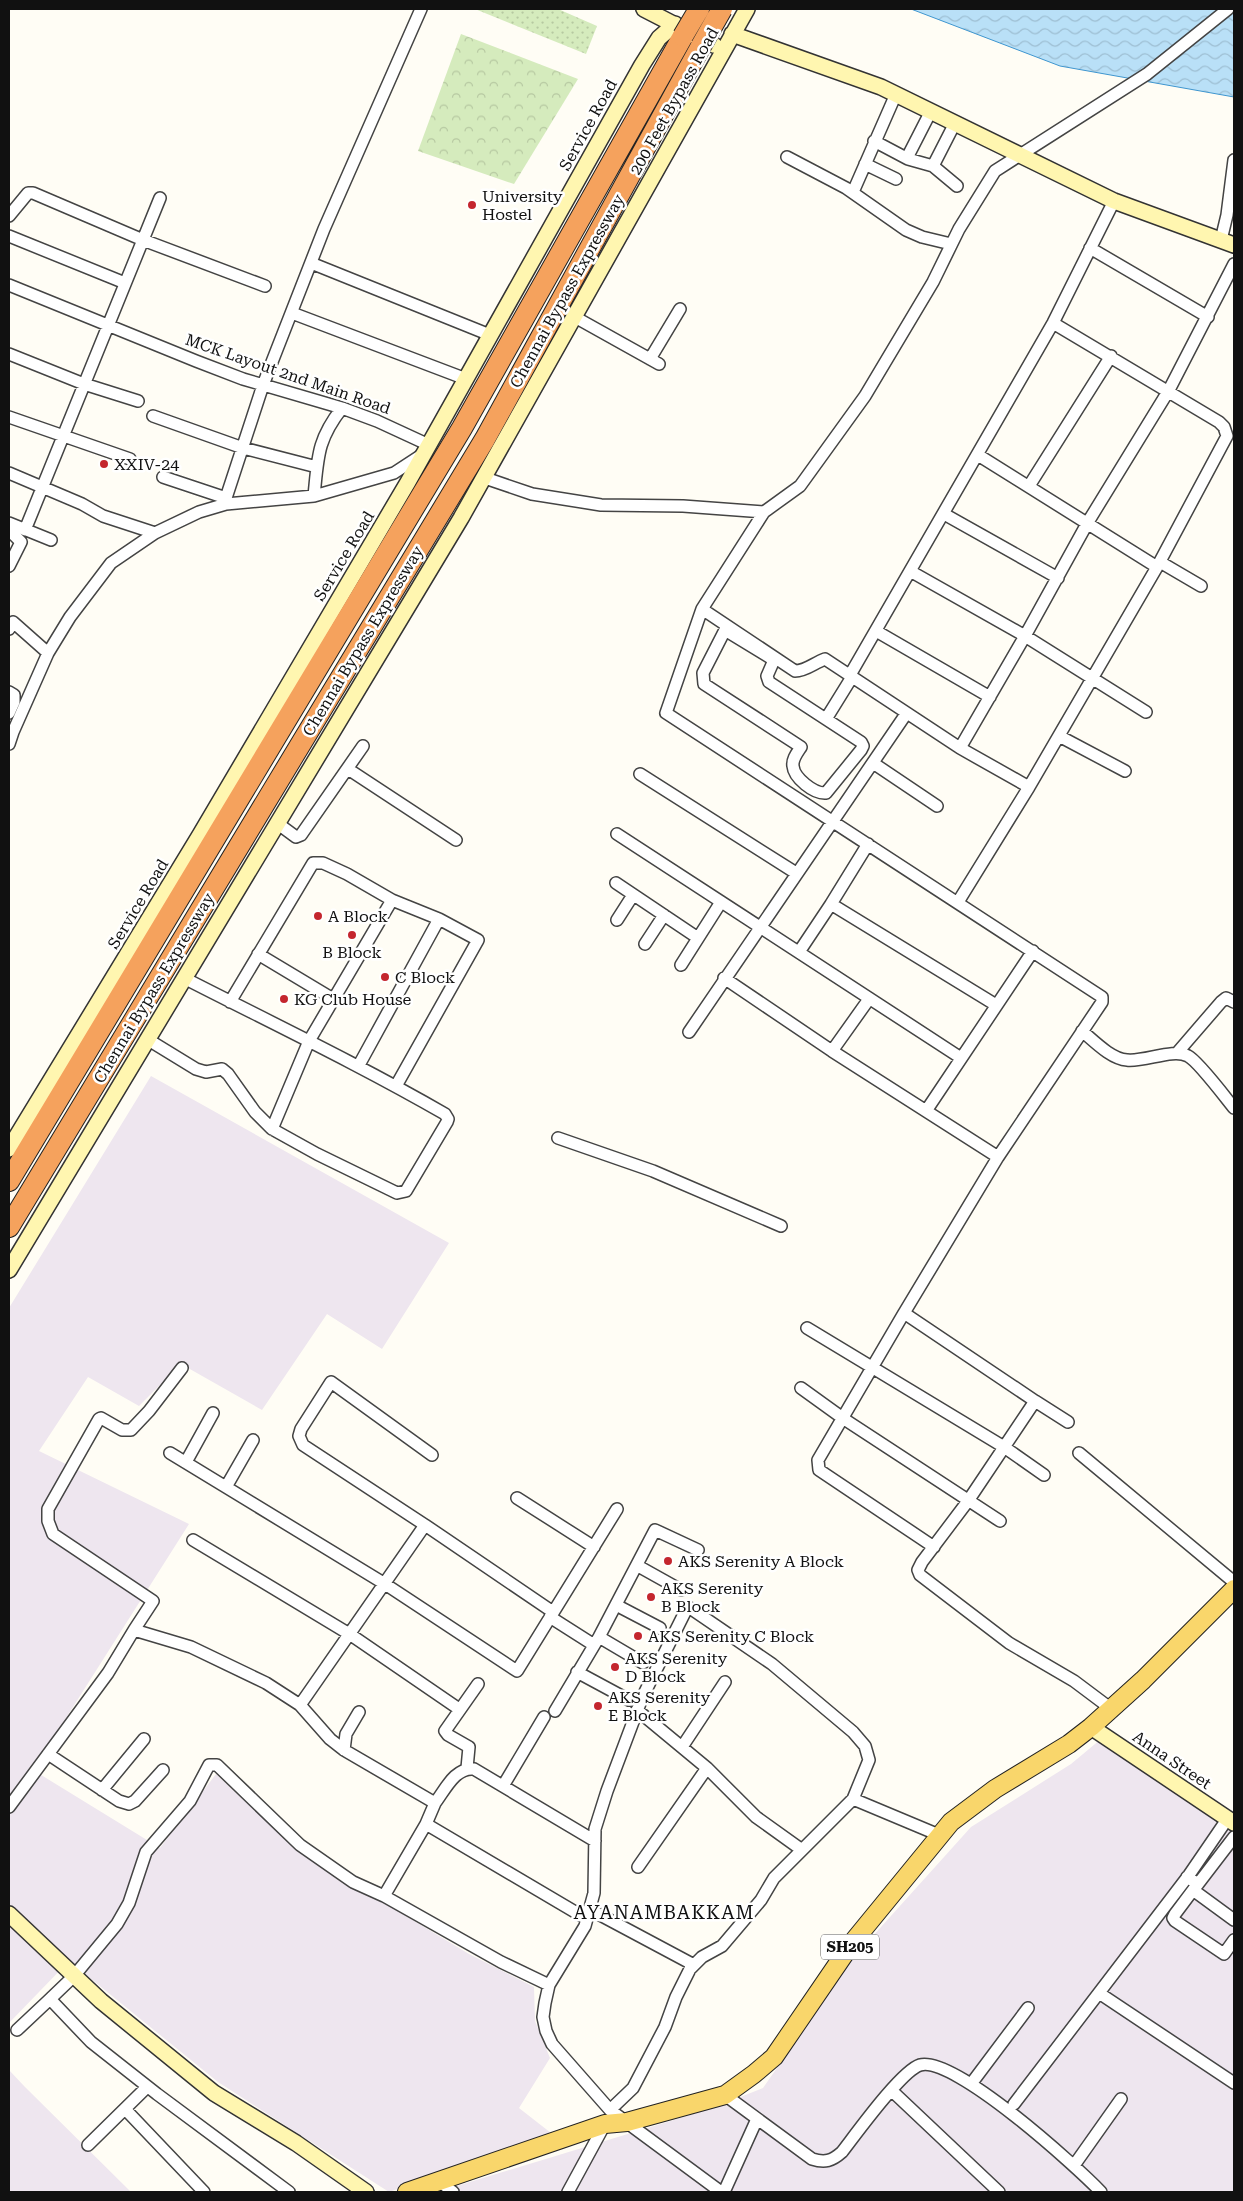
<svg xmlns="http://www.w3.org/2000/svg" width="1243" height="2201" viewBox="0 0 1243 2201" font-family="'Roboto Serif',serif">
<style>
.industrial{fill:#eee6ef}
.park{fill:url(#park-crowns)}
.garden{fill:url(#garden-dots)}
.water{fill:url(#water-waves);stroke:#3f96cf}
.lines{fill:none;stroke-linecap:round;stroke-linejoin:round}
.street-casing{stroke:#444;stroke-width:14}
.secondary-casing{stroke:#333;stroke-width:18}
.primary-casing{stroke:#222;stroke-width:20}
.highway-casing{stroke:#222;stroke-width:22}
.street{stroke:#fff;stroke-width:11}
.secondary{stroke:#fff6b0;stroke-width:15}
.primary{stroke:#f9d66b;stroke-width:18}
.highway{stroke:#f5a25d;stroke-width:20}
.highway-bridge-casing{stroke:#222;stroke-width:22;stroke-linecap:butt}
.highway-bridge{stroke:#f5a25d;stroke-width:20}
.poi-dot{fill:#c4262e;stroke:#fff;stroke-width:2}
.labels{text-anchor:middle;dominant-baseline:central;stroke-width:5;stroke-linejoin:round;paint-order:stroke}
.shield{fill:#fff;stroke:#585858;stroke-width:1}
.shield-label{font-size:15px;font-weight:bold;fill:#111}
.street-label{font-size:16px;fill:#111;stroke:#fff}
.poi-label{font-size:16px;fill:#111;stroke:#fff;text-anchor:start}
.quarter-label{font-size:19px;letter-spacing:1px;fill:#111;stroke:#fff}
</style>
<defs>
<pattern id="park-crowns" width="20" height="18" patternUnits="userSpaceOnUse" patternTransform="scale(1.25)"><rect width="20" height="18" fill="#d5ebbd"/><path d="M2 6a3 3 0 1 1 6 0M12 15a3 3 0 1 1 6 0" fill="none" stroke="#b6c8a1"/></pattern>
<pattern id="garden-dots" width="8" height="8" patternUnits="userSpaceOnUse" patternTransform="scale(1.25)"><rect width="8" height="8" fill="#d5ebbd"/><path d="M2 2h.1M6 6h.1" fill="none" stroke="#b6c8a1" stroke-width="1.8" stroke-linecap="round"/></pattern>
<pattern id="water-waves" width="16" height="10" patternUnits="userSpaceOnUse" patternTransform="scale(1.25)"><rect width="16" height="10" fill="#b9e0f7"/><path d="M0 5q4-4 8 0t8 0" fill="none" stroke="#9ebfd3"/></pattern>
</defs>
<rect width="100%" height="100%" fill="#fffdf5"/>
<path class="industrial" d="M 151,1076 L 449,1243 L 382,1349 L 327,1314 L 262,1410 L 181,1364 L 139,1406 L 88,1377 L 39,1451 L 189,1524 L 33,1770 L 160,1848 L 216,1774 L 298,1851 L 469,1954 L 534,1987 L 535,2021 L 550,2058 L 519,2108 L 551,2133 L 389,2192 L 218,2082 L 69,1961 L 9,2023 L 9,1308 Z
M 1101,1739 L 1234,1828 L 1234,2192 L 437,2192 L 713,2108 L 763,2088 L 854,1957 L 971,1827 L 1071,1764 Z
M 9,2070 L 25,2087 L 131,2192 L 9,2192 Z"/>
<path class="park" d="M 461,34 L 578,79 L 514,184 L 418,151 Z"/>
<path class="garden" d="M 475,9 L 558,9 L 597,26 L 586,54 Z"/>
<path class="water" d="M 911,9 L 1234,9 L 1234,97 L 1060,66 Z"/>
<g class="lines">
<defs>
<path id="street" d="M 874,141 L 908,159 L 933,166 L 957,186
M 909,154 L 931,111
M 787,157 L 846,188 L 906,230 L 922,237 L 951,244
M 865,164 L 896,179
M 933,166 L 955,123
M 853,192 L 896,94
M 9,216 L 28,193 L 33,193 L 143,240 L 265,286
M 9,236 L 125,283
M 1221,240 L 1227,215 L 1234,160
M 1090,248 L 1208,317
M 311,263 L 490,335
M 9,285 L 196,361 L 243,379 L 342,408 L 377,421 L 429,445
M 292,313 L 466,379
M 573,316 L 659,364
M 9,354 L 84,384 L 138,401
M 650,359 L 680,309
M 153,416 L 243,448 L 317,467
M 9,417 L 130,459
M 978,455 L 1157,567
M 9,473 L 82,504 L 103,516 L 155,533
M 485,475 L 488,479 L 532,494 L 601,505 L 683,506 L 764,512 L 800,486 L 865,396 L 933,282 L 959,229 L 995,171 L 1147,74 L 1228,9
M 163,477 L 226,498
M 1029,486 L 1111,356
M 314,496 C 318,457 317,440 342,408
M 226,504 L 226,498 L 263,385 L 324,229 L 421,9
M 764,512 L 702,609 L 795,671 C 806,671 814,663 825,659 L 960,748 L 1029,787
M 944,514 L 1058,578
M 9,523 L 51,540
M 9,530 L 21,542 L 9,566
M 25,530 L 160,198
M 1160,562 L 1201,586
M 910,571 L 1025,636 L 1146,712
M 702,609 L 666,713 L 1102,997 L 1102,1002 L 998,1157 L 904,1313
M 9,629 L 13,622 L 48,653
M 725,630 L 774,660 L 767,676 L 769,682 L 861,742 L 863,746 L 861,750 L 826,793 C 814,794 794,778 793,766 C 792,759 797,753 801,747 L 704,684 L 703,673 Z
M 876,631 L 990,697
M 850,675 L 1053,323 L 1114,201
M 9,692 L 14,695 L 14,702 L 9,713
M 826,719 L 852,677
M 1059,736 L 1125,771
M 9,744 L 13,732 L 48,653 L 70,617 L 111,563 L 155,533 L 199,512 L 226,504 L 314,496 L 394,473 L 423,454
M 960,748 L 1025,636 L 1088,522 L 1169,390 L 1234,264
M 873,763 L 937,806
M 348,769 L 456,840
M 640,774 L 796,873
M 277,823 L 296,837 L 301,835 L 363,746
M 617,834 L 961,1058
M 616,883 L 698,938
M 958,902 L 1029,787 L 1157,567 L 1227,436 L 1224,427 L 1219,422 L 1053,323
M 831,904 L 868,844
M 617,920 L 633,895
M 645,944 L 664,915
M 799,952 L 831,904 L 996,1005
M 258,954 L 333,999
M 681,965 L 721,902
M 184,978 C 272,1023 360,1065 445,1114 L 448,1119 L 447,1122 L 406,1191 L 397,1193 L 317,1154 L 272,1129 L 309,1041 L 392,900
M 724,978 L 832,1051 L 869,999
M 230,1002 L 313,863 L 323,863 L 347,874 L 392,900 L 439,919 L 478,940 L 396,1086
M 1082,1031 C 1094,1041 1111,1059 1127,1060 C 1145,1062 1173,1048 1188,1056 C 1198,1061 1225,1097 1234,1108
M 689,1032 L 906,714
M 147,1039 L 196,1069 L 206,1072 L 222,1069 L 228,1074 L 255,1112 L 272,1129
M 832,1051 L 998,1157
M 1177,1053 L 1221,1002 L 1226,998 L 1234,1002
M 359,1065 L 439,919
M 926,1111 L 1033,951
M 558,1138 L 653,1171 L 781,1226
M 807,1328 L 1004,1447 L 1044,1475
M 801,1388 L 844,1419 L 1000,1521
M 1035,1401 L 1068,1422
M 170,1453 L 385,1584 L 517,1671 L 617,1509
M 1079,1453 L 1234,1582
M 186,1462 L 213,1413
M 226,1487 L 253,1440
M 517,1498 L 594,1547
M 425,1525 L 303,1445 L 299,1436 L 301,1429 L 331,1382 L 432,1455
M 193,1540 L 351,1635 L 459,1709
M 934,1547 L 819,1470 L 818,1460 L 904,1313 L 1035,1401 L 968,1501 L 922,1562 L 918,1570 L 920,1575 L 1009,1643 L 1074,1681 L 1110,1708
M 638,1566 L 681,1590
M 616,1605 L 660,1628
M 550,1617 L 594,1645
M 134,1630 L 153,1601 L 53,1534 L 48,1521 L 48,1509 L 99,1419 L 101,1418 L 122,1430 L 131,1430 L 149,1411 L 182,1368
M 599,1637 L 643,1663
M 577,1672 L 629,1700
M 300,1705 L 330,1739 L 344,1750 L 435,1803 L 426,1824 L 587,1919
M 637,1710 L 707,1768 L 756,1817 L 802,1850
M 555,1711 L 599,1637 L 655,1530 L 698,1550
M 682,1747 L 725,1682
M 344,1750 L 346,1734 L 359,1712
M 48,1754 L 119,1801 L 129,1804 L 135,1801 L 163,1770
M 467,1768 L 469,1747 L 448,1735 L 445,1731 L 478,1684
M 503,1786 L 544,1717
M 102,1790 L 144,1739
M 435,1803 C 445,1790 455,1767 474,1769 L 595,1841
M 9,1807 L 108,1673 L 134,1630 L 191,1647 L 266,1683 L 300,1705 L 425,1525 L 553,1612
M 638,1867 L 707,1768
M 1187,1877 L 1198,1884 L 1193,1890 L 1234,1920
M 1198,1884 L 1234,1837
M 1193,1890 L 1175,1914 L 1173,1918 L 1175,1921 L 1224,1954 L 1234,1940
M 384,1896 L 426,1824
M 589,1909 L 694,1965
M 1099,1993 L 1234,2083
M 17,2030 L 50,1999
M 971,2084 L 1028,2008
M 891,2090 L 999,2192
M 725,2095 L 812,2159 C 825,2163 832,2161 842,2152 C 856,2134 901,2071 920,2065 C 954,2055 1077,2167 1101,2192
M 1014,2104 L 1189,1875 L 1228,1818
M 125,2109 L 204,2192
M 610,2110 L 633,2088 L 665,2027 L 676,1997 L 690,1969 L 702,1957 L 722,1946 L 761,1900 L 774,1878 L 853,1799
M 88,2145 L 147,2087
M 1075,2164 L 1121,2099
M 439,2181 L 453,2192
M 289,2192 L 157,2094 L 91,2042 L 50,1999 L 74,1976 L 117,1924 L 129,1903 L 146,1852 L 190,1801 L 209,1765 L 217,1765 L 300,1845 L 353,1882 L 384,1896 L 501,1962 L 549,1985
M 568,2192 L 605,2124
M 721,2192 L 610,2110 L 552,2044 L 546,2031 L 543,2017 L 545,2003 L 549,1985 L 585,1926 L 594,1893 L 595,1829 L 607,1791 L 642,1698 L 686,1610 L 690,1608 L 772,1664 L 853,1732 L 865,1746 L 869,1760 L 853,1799 L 939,1835
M 724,2192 L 757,2119"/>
<path id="secondary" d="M 644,9 L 714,45
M 732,34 L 881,87 L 1114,201 L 1234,245
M 9,1149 L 200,835 L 408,482 L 642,65 L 659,38 L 675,24
M 9,1270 L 461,518 L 747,9
M 1091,1727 L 1234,1823
M 9,1914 L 101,2001 L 214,2093 L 296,2143 L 366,2192"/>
<path id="primary" d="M 407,2192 L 605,2124 L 627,2122 L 725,2095 L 754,2074 L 774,2057 L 852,1943 L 951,1822 L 995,1789 L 1069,1744 L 1091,1727 L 1143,1680 L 1234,1589"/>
<path id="highway" d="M 9,1181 L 462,428 L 683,36
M 9,1227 L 485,439 L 701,46"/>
</defs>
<use href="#street" class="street-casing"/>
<use href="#secondary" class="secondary-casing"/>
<use href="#primary" class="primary-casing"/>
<use href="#highway" class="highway-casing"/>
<use href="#street" class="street"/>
<use href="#secondary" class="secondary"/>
<use href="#primary" class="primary"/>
<use href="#highway" class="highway"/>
<defs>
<path id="highway-bridge" d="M 683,36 L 699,9
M 701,46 L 722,9"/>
</defs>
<use href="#highway-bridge" class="highway-bridge-casing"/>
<use href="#highway-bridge" class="highway-bridge"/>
</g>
<g class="poi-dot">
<circle cx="472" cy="205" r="5"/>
<circle cx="104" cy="464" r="5"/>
<circle cx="318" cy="916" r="5"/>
<circle cx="352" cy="935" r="5"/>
<circle cx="385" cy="977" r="5"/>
<circle cx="284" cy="999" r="5"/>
<circle cx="668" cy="1561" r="5"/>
<circle cx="651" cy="1597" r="5"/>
<circle cx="638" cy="1636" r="5"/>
<circle cx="615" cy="1667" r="5"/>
<circle cx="598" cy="1706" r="5"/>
</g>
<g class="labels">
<rect class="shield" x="821" y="1934.5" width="58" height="25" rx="4"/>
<g class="shield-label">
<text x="850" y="1947">SH205</text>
</g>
<g class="street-label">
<text transform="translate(674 101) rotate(-61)">200 Feet Bypass Road</text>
<text transform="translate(588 125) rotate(-61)">Service Road</text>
<text transform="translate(567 291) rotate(-61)">Chennai Bypass Expressway</text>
<text transform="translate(288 374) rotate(19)">MCK Layout 2nd Main Road</text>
<text transform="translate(344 556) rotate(-59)">Service Road</text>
<text transform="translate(363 641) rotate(-59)">Chennai Bypass Expressway</text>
<text transform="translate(138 904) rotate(-59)">Service Road</text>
<text transform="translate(154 988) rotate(-59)">Chennai Bypass Expressway</text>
<text transform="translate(1172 1760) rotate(34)">Anna Street</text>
</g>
<g class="poi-label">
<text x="482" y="196">University<tspan x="482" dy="18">Hostel</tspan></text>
<text x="114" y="464">XXIV-24</text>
<text x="328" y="916">A Block</text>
<text x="352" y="952" text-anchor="middle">B Block</text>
<text x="395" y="977">C Block</text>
<text x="294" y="999">KG Club House</text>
<text x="678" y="1561">AKS Serenity A Block</text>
<text x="661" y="1588">AKS Serenity<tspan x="661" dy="18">B Block</tspan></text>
<text x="648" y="1636">AKS Serenity C Block</text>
<text x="625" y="1658">AKS Serenity<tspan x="625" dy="18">D Block</tspan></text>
<text x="608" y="1697">AKS Serenity<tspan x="608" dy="18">E Block</tspan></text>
</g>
<g class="quarter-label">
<text x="664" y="1912">AYANAMBAKKAM</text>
</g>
</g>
<rect width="1243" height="2201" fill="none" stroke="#111111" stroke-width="20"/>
</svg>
